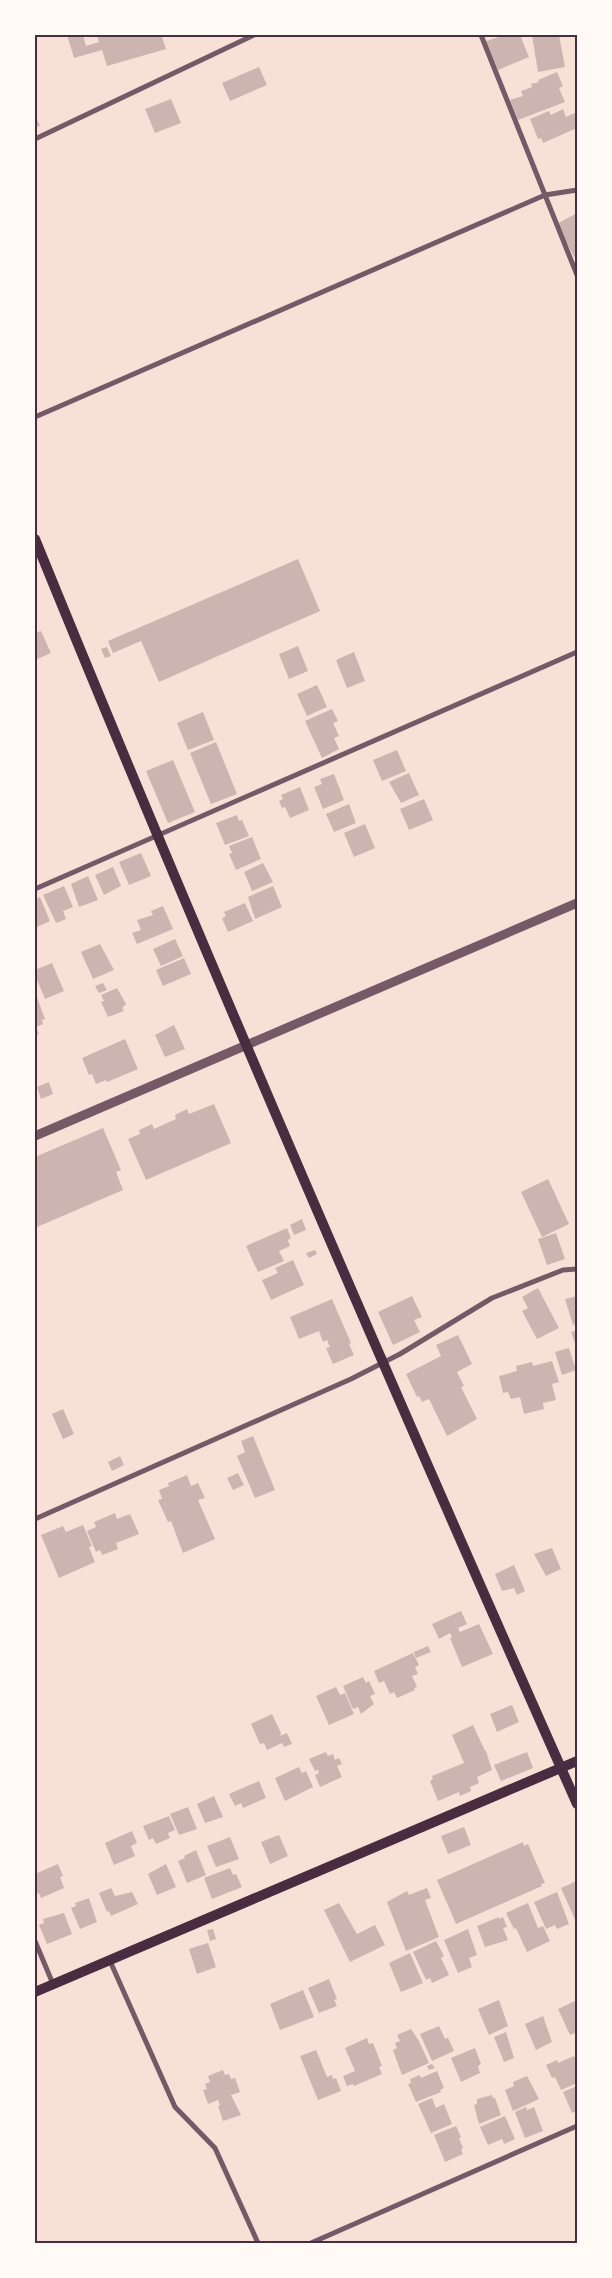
<svg xmlns="http://www.w3.org/2000/svg" width="612" height="2278" viewBox="0 0 612 2278" font-family="Jost,sans-serif">
<style>
.building{fill:#ccb4b1}
.lines{fill:none;stroke-linecap:round;stroke-linejoin:round}
.minor{stroke:#755966;stroke-width:5}
.tertiary{stroke:#755966;stroke-width:9}
.secondary{stroke:#4a2c40;stroke-width:10}
.neatline{fill:none;stroke:#4a2c40;stroke-width:2}
</style>
<rect width="100%" height="100%" fill="#f7e1d7"/>
<path class="building" d="M 67,35 L 83,35 L 86,46 L 99,42 L 97,35 L 168,35 L 162,37 L 166,49 L 107,66 L 102,50 L 74,58 Z
M 505,35 L 520,35 L 529,57 L 498,70 L 486,41 Z
M 532,35 L 559,35 L 565,67 L 538,72 Z
M 259,67 L 267,85 L 230,101 L 222,83 Z
M 557,72 L 563,86 L 559,88 L 565,102 L 518,120 L 510,100 L 523,96 L 521,91 L 532,87 L 531,84 L 539,82 L 538,80 Z
M 171,99 L 181,123 L 155,133 L 145,109 Z
M 563,109 L 566,117 L 575,113 L 577,128 L 543,143 L 541,138 L 538,139 L 530,119 L 549,111 L 551,115 Z
M 35,115 L 40,126 L 35,127 Z
M 577,213 L 577,256 L 574,257 L 557,224 Z
M 298,559 L 320,611 L 159,682 L 141,641 L 113,653 L 108,641 Z
M 41,631 L 51,653 L 35,660 L 35,633 Z
M 298,646 L 308,671 L 289,679 L 279,654 Z
M 107,647 L 111,656 L 105,658 L 101,649 Z
M 354,652 L 365,681 L 347,688 L 336,660 Z
M 317,685 L 327,707 L 307,716 L 297,694 Z
M 332,709 L 338,721 L 333,723 L 339,736 L 334,738 L 339,749 L 322,758 L 305,721 Z
M 203,712 L 214,740 L 188,750 L 177,723 Z
M 216,742 L 237,794 L 211,804 L 190,753 Z
M 397,750 L 406,771 L 382,781 L 373,760 Z
M 173,760 L 195,812 L 168,823 L 146,771 Z
M 409,773 L 419,795 L 401,803 L 389,782 Z
M 334,774 L 344,800 L 323,809 L 314,787 L 322,784 L 320,779 Z
M 300,787 L 309,810 L 290,818 L 285,807 L 282,808 L 279,801 L 283,799 L 281,795 Z
M 424,799 L 433,820 L 409,830 L 400,809 Z
M 349,804 L 356,823 L 334,832 L 326,814 Z
M 237,815 L 239,821 L 242,820 L 249,836 L 225,845 L 216,823 Z
M 365,824 L 375,848 L 354,857 L 344,833 Z
M 252,837 L 261,859 L 236,870 L 229,854 L 232,853 L 229,846 Z
M 141,853 L 151,876 L 129,885 L 119,862 Z
M 263,863 L 273,882 L 252,891 L 244,872 Z
M 113,867 L 121,886 L 104,895 L 95,875 Z
M 88,876 L 98,900 L 79,907 L 71,884 Z
M 64,886 L 73,907 L 63,911 L 66,919 L 56,923 L 43,895 Z
M 273,886 L 282,907 L 255,919 L 248,897 Z
M 40,897 L 50,921 L 35,928 L 35,899 Z
M 245,903 L 253,921 L 228,932 L 222,918 L 226,916 L 224,912 Z
M 163,906 L 173,929 L 137,944 L 132,933 L 141,930 L 137,920 L 153,915 L 151,911 Z
M 175,939 L 183,956 L 161,966 L 153,949 Z
M 100,944 L 114,970 L 93,979 L 81,952 Z
M 184,958 L 191,974 L 163,986 L 156,970 Z
M 52,963 L 64,991 L 45,999 L 35,975 L 35,970 Z
M 103,983 L 107,990 L 99,993 L 95,986 Z
M 117,988 L 126,1004 L 122,1008 L 124,1011 L 108,1017 L 101,1002 L 104,1001 L 101,995 Z
M 37,997 L 45,1019 L 42,1020 L 43,1024 L 36,1027 L 39,1034 L 35,1036 L 35,998 Z
M 174,1025 L 185,1049 L 165,1057 L 155,1035 Z
M 125,1039 L 138,1069 L 107,1082 L 106,1080 L 96,1084 L 92,1074 L 89,1075 L 82,1058 Z
M 49,1082 L 53,1094 L 41,1099 L 37,1087 Z
M 214,1104 L 231,1143 L 146,1180 L 128,1139 L 140,1134 L 139,1130 L 152,1124 L 154,1129 L 176,1119 L 175,1115 L 187,1109 L 189,1114 Z
M 103,1128 L 121,1170 L 116,1172 L 123,1190 L 37,1227 L 35,1222 L 35,1157 Z
M 548,1179 L 569,1224 L 542,1237 L 521,1192 Z
M 302,1219 L 306,1230 L 294,1235 L 290,1225 Z
M 287,1228 L 291,1238 L 288,1240 L 290,1246 L 279,1251 L 284,1261 L 258,1272 L 246,1246 Z
M 556,1233 L 565,1259 L 547,1265 L 538,1239 Z
M 315,1250 L 317,1254 L 309,1258 L 306,1253 Z
M 293,1260 L 304,1285 L 271,1300 L 262,1280 L 278,1273 L 275,1268 Z
M 538,1288 L 559,1328 L 537,1339 L 522,1311 L 528,1308 L 522,1297 Z
M 412,1296 L 422,1317 L 414,1320 L 420,1332 L 393,1345 L 378,1312 Z
M 577,1296 L 577,1324 L 573,1325 L 565,1299 Z
M 332,1299 L 351,1343 L 349,1344 L 354,1355 L 333,1364 L 326,1348 L 330,1347 L 327,1340 L 323,1342 L 319,1331 L 299,1339 L 290,1317 Z
M 577,1330 L 577,1349 L 571,1332 Z
M 458,1335 L 472,1364 L 457,1372 L 464,1386 L 461,1387 L 477,1419 L 447,1436 L 429,1399 L 422,1402 L 419,1396 L 417,1397 L 406,1374 L 441,1356 L 436,1345 Z
M 569,1348 L 576,1370 L 562,1375 L 555,1352 Z
M 552,1361 L 559,1382 L 552,1384 L 556,1400 L 543,1403 L 544,1409 L 524,1414 L 520,1397 L 511,1399 L 508,1392 L 503,1393 L 499,1376 L 517,1371 L 516,1366 L 532,1362 L 533,1366 Z
M 63,1409 L 74,1434 L 63,1439 L 52,1414 Z
M 253,1436 L 275,1490 L 255,1498 L 237,1456 L 245,1452 L 241,1441 Z
M 120,1456 L 124,1465 L 112,1471 L 108,1462 Z
M 238,1473 L 244,1485 L 233,1490 L 227,1478 Z
M 187,1475 L 191,1486 L 198,1483 L 205,1498 L 198,1500 L 215,1539 L 183,1553 L 171,1521 L 168,1522 L 158,1500 L 162,1499 L 159,1490 L 169,1486 L 168,1483 Z
M 115,1513 L 117,1519 L 130,1514 L 139,1534 L 116,1543 L 118,1549 L 102,1555 L 100,1550 L 96,1552 L 87,1531 L 96,1527 L 94,1522 Z
M 83,1525 L 92,1546 L 89,1547 L 95,1562 L 59,1578 L 41,1535 L 63,1526 L 66,1532 Z
M 552,1548 L 561,1569 L 546,1576 L 534,1554 Z
M 514,1565 L 525,1591 L 517,1595 L 514,1588 L 502,1591 L 495,1574 Z
M 461,1611 L 467,1624 L 458,1628 L 460,1632 L 479,1624 L 493,1654 L 462,1667 L 450,1638 L 452,1637 L 450,1633 L 439,1639 L 432,1624 Z
M 428,1646 L 431,1652 L 416,1658 L 414,1652 Z
M 413,1653 L 419,1665 L 415,1667 L 418,1674 L 412,1676 L 417,1687 L 414,1688 L 415,1690 L 397,1698 L 394,1692 L 390,1694 L 384,1681 L 379,1683 L 374,1671 Z
M 363,1677 L 366,1683 L 369,1681 L 375,1694 L 370,1696 L 374,1704 L 361,1714 L 358,1707 L 353,1709 L 343,1686 Z
M 336,1687 L 340,1695 L 345,1693 L 354,1714 L 329,1725 L 316,1696 Z
M 512,1705 L 519,1722 L 497,1732 L 490,1714 Z
M 272,1714 L 281,1733 L 280,1736 L 287,1733 L 292,1744 L 284,1747 L 282,1743 L 267,1750 L 264,1743 L 260,1744 L 251,1724 Z
M 473,1725 L 485,1751 L 486,1751 L 492,1770 L 477,1777 L 479,1783 L 470,1787 L 471,1791 L 460,1796 L 459,1792 L 438,1801 L 430,1781 L 433,1779 L 432,1776 L 464,1763 L 452,1735 Z
M 326,1752 L 328,1756 L 333,1754 L 335,1760 L 339,1758 L 342,1764 L 337,1766 L 342,1777 L 320,1787 L 315,1775 L 319,1773 L 318,1770 L 315,1771 L 309,1759 Z
M 527,1752 L 533,1768 L 501,1781 L 494,1765 Z
M 299,1767 L 302,1773 L 306,1771 L 313,1787 L 285,1801 L 275,1778 Z
M 259,1781 L 266,1798 L 243,1808 L 241,1803 L 235,1806 L 229,1794 Z
M 214,1796 L 223,1817 L 205,1823 L 197,1804 Z
M 188,1807 L 197,1829 L 179,1835 L 170,1814 Z
M 169,1816 L 175,1830 L 168,1833 L 170,1838 L 156,1844 L 153,1838 L 149,1840 L 143,1826 Z
M 464,1827 L 471,1845 L 448,1854 L 441,1836 Z
M 132,1831 L 137,1843 L 131,1846 L 135,1856 L 114,1865 L 105,1843 Z
M 279,1835 L 288,1856 L 270,1864 L 261,1842 Z
M 230,1837 L 239,1859 L 216,1867 L 207,1846 Z
M 523,1842 L 524,1846 L 528,1844 L 545,1883 L 541,1884 L 542,1886 L 456,1924 L 437,1880 Z
M 196,1850 L 206,1875 L 187,1883 L 178,1861 L 185,1858 L 184,1856 Z
M 58,1864 L 63,1876 L 60,1877 L 64,1888 L 41,1898 L 39,1893 L 35,1895 L 35,1874 Z
M 166,1864 L 176,1887 L 157,1895 L 148,1874 Z
M 230,1868 L 233,1875 L 236,1874 L 242,1887 L 212,1899 L 204,1878 Z
M 577,1881 L 577,1924 L 561,1888 Z
M 111,1888 L 115,1896 L 132,1892 L 138,1904 L 111,1916 L 109,1911 L 107,1912 L 99,1893 Z
M 427,1888 L 431,1898 L 425,1900 L 439,1937 L 406,1951 L 387,1902 L 407,1891 L 409,1895 Z
M 557,1892 L 569,1924 L 557,1929 L 555,1925 L 546,1929 L 534,1902 Z
M 89,1898 L 97,1922 L 80,1929 L 71,1908 L 76,1906 L 75,1903 Z
M 339,1903 L 357,1934 L 375,1925 L 385,1945 L 350,1962 L 324,1910 Z
M 528,1903 L 538,1928 L 543,1926 L 550,1941 L 527,1952 L 516,1928 L 514,1929 L 506,1913 Z
M 64,1913 L 72,1934 L 47,1944 L 39,1925 L 44,1923 L 43,1919 Z
M 499,1917 L 499,1919 L 503,1917 L 507,1927 L 503,1928 L 508,1940 L 485,1947 L 477,1926 Z
M 213,1929 L 216,1939 L 210,1941 L 207,1930 Z
M 468,1929 L 477,1955 L 469,1958 L 472,1967 L 458,1973 L 444,1940 Z
M 436,1941 L 444,1956 L 441,1958 L 449,1975 L 432,1983 L 430,1978 L 426,1980 L 413,1952 Z
M 208,1943 L 216,1967 L 197,1974 L 189,1949 Z
M 410,1953 L 423,1983 L 401,1992 L 389,1963 Z
M 329,1979 L 337,1999 L 334,2000 L 337,2006 L 319,2013 L 308,1988 Z
M 303,1990 L 314,2017 L 280,2030 L 270,2004 Z
M 499,2000 L 508,2026 L 489,2035 L 478,2009 Z
M 577,2000 L 577,2032 L 570,2035 L 558,2009 Z
M 543,2016 L 552,2042 L 536,2050 L 525,2024 Z
M 439,2026 L 445,2039 L 448,2038 L 454,2051 L 432,2061 L 420,2034 Z
M 411,2029 L 419,2041 L 429,2063 L 402,2075 L 393,2050 L 397,2048 L 395,2043 L 400,2041 L 397,2035 Z
M 506,2032 L 514,2058 L 504,2062 L 494,2037 Z
M 367,2038 L 369,2044 L 373,2043 L 382,2066 L 379,2067 L 382,2074 L 354,2086 L 353,2084 L 347,2086 L 343,2076 L 355,2071 L 345,2048 Z
M 475,2048 L 481,2064 L 478,2066 L 480,2073 L 461,2082 L 451,2058 Z
M 316,2050 L 327,2077 L 332,2075 L 333,2079 L 336,2078 L 341,2091 L 318,2100 L 300,2056 Z
M 574,2056 L 577,2063 L 577,2083 L 561,2090 L 555,2077 L 552,2078 L 546,2065 L 557,2060 L 558,2063 Z
M 432,2064 L 435,2068 L 429,2070 L 427,2066 Z
M 223,2070 L 225,2075 L 229,2074 L 231,2079 L 235,2078 L 240,2092 L 231,2095 L 241,2115 L 223,2121 L 218,2106 L 220,2105 L 218,2100 L 208,2104 L 203,2090 L 207,2089 L 205,2084 L 210,2082 L 208,2076 Z
M 437,2071 L 444,2088 L 440,2090 L 441,2092 L 416,2102 L 408,2084 L 411,2083 L 410,2079 L 420,2075 L 421,2078 Z
M 527,2076 L 539,2099 L 513,2111 L 505,2090 L 514,2086 L 513,2082 Z
M 577,2086 L 577,2111 L 572,2113 L 563,2092 Z
M 492,2095 L 493,2098 L 495,2098 L 501,2115 L 479,2124 L 474,2105 L 477,2104 L 477,2099 Z
M 432,2098 L 436,2108 L 444,2104 L 452,2124 L 431,2133 L 418,2104 Z
M 526,2107 L 527,2110 L 534,2107 L 543,2131 L 525,2138 L 515,2112 Z
M 505,2116 L 515,2139 L 504,2144 L 502,2139 L 488,2145 L 480,2127 Z
M 456,2126 L 461,2137 L 459,2138 L 463,2148 L 461,2150 L 463,2154 L 445,2162 L 434,2135 Z"/>
<g class="lines">
<path class="minor" d="M 481,35 L 577,275
M 35,139 L 254,35
M 35,417 L 545,195 L 577,190
M 35,889 L 577,652
M 35,1519 L 351,1379 L 400,1354 L 492,1298 L 563,1270 L 577,1269
M 35,1941 L 53,1984
M 110,1961 L 175,2107 L 215,2148 L 258,2243
M 311,2243 L 577,2126"/>
<path class="tertiary" d="M 35,1136 L 577,903"/>
<path class="secondary" d="M 35,539 C 208,964 391,1385 577,1804
M 35,1992 L 577,1761"/>
</g>
<rect width="612" height="2278" fill="none" stroke="#fffaf5" stroke-width="72"/>
<rect x="36" y="36" width="540" height="2206" class="neatline"/>
</svg>
